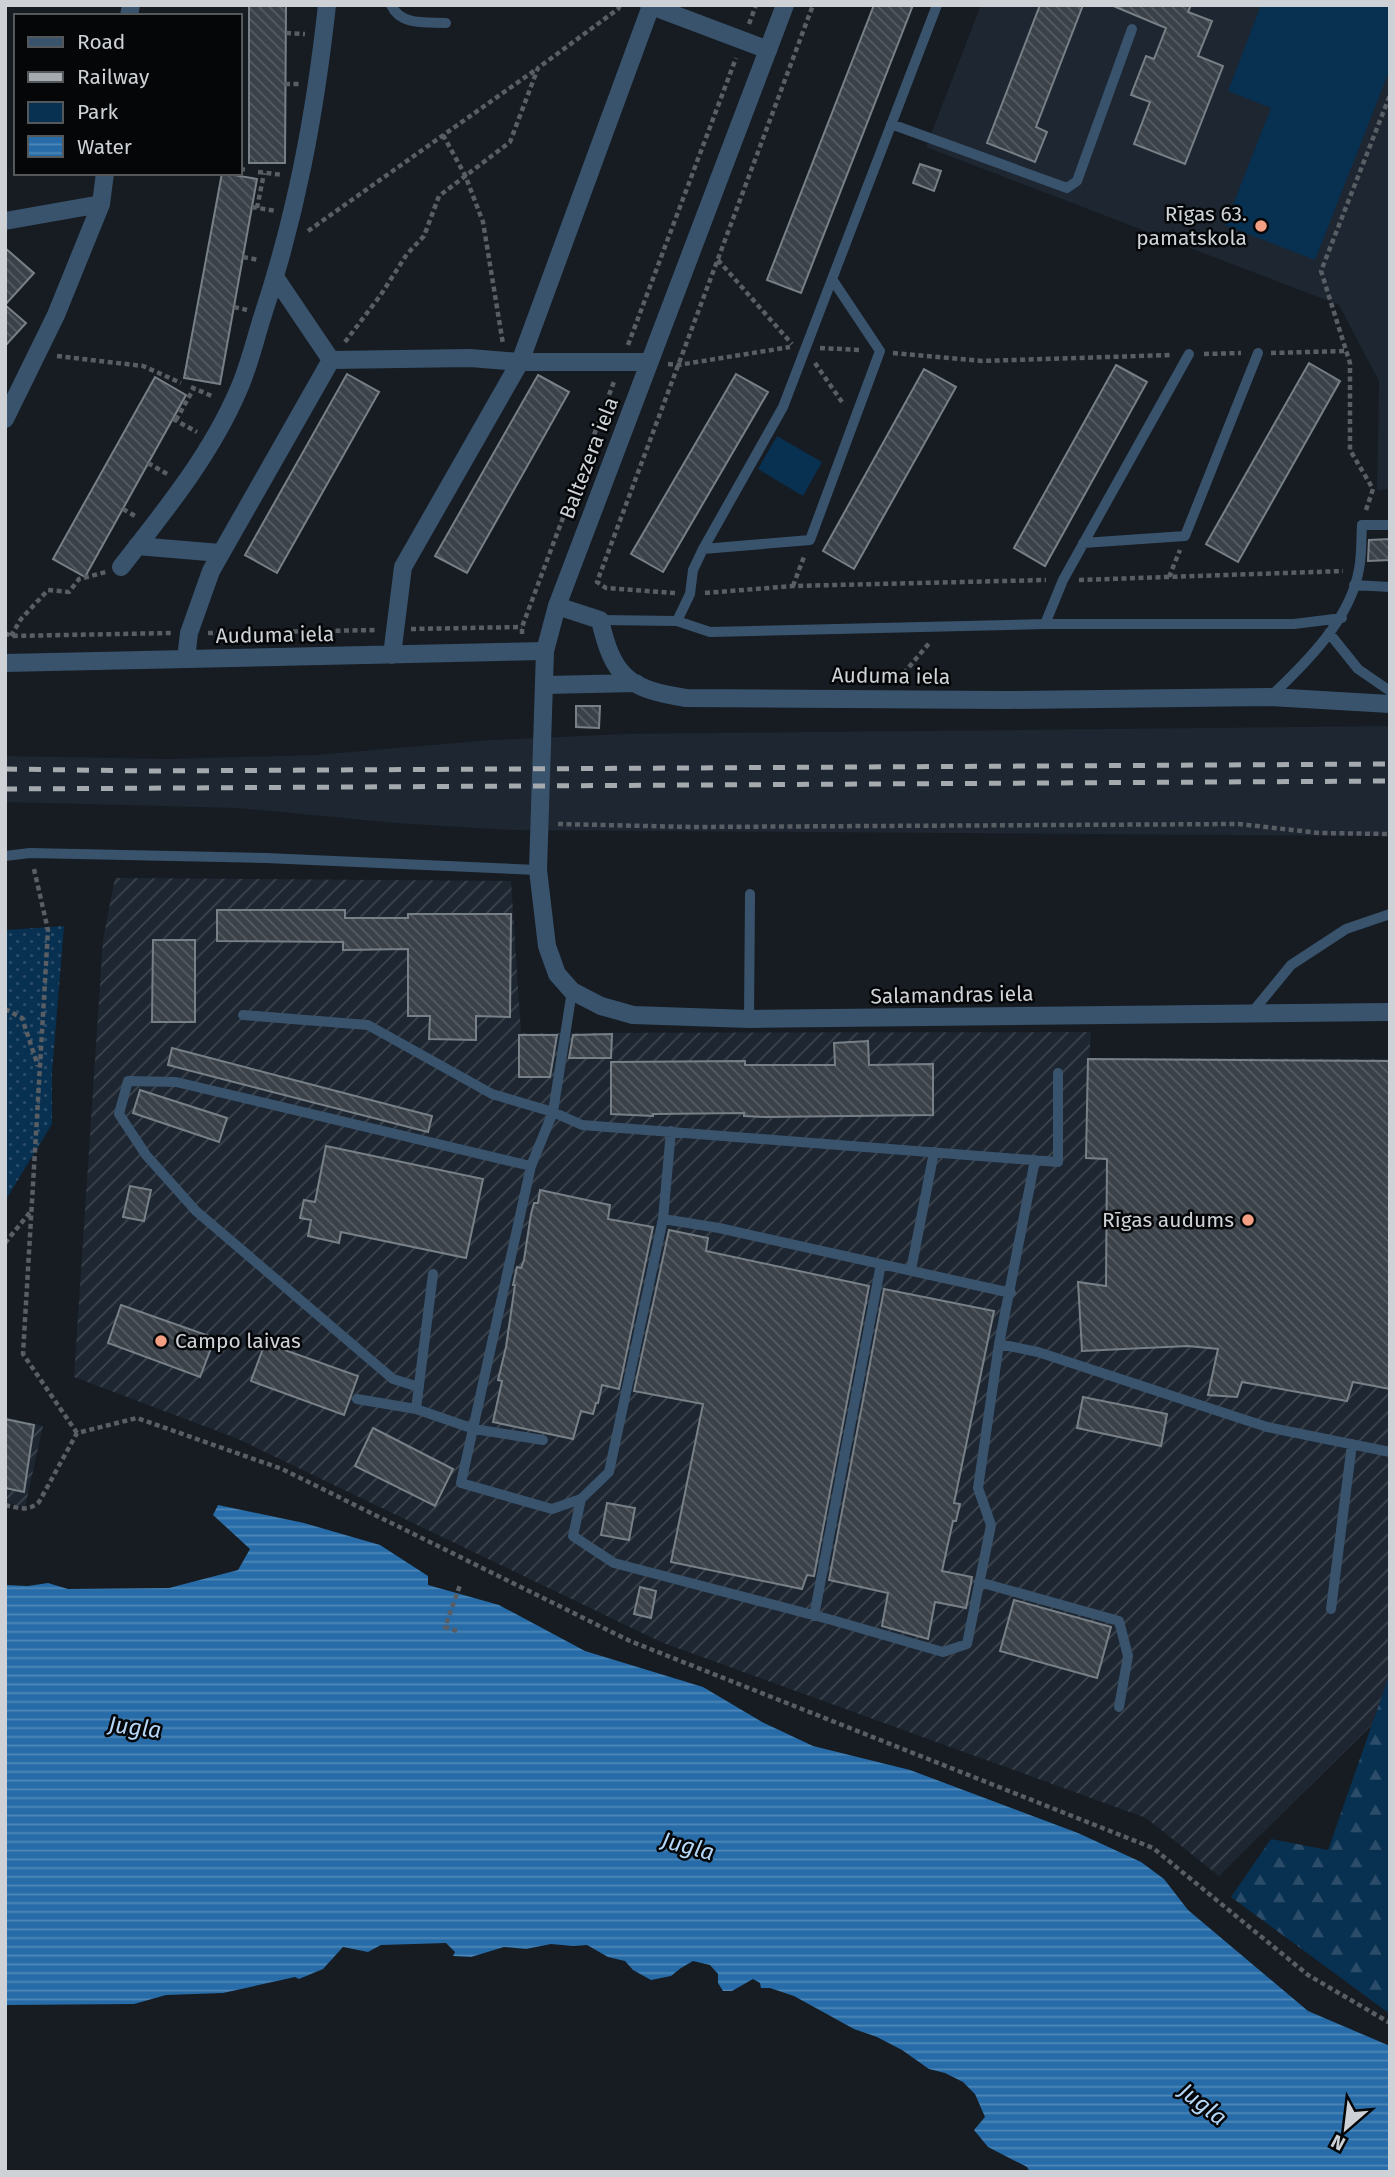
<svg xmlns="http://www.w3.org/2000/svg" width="1395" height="2177" viewBox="0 0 1395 2177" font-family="'Fira Sans',sans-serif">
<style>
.built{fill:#1d2631}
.industrial{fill:url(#industrial-furrows)}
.grass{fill:url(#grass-dots)}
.forest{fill:url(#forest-firs)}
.park{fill:#083051}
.water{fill:url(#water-rules)}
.building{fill:url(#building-back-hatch);stroke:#788087;stroke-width:2}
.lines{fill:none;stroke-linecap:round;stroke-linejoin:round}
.path{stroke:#595e64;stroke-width:4.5;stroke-dasharray:5 3.5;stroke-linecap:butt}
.service{stroke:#39536d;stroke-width:10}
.minor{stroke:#39536d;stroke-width:18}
.tertiary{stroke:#39536d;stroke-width:18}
.rail{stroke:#a5aaae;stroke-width:5;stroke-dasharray:12 12;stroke-linecap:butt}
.poi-dot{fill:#f39f84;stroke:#040608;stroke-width:2.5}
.labels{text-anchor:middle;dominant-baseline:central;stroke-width:5;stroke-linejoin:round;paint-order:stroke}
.poi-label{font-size:21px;fill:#ced2d6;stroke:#040608;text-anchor:end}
.street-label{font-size:21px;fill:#ced2d6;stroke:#040608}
.water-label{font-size:23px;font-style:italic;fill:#b5d7f8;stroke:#040608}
</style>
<defs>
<pattern id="industrial-furrows" width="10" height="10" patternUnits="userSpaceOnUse" patternTransform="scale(1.75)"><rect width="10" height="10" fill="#1d2631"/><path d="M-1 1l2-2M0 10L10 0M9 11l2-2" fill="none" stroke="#3d454e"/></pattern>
<pattern id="grass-dots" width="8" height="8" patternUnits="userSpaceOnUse" patternTransform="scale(1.75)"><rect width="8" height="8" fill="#083051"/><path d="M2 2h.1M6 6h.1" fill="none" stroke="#2b4d69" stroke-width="1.8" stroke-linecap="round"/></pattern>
<pattern id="forest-firs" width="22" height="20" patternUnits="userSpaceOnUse" patternTransform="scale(1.75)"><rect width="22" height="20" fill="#083051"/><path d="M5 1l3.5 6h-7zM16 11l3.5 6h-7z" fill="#2b4d69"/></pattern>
<pattern id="water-rules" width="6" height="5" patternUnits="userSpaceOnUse" patternTransform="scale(1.75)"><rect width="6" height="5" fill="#276ca8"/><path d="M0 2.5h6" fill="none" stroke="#4f87b7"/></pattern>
<pattern id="building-back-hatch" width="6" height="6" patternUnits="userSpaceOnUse" patternTransform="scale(1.75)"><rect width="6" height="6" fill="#3b4148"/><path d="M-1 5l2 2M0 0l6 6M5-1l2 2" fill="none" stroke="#565c62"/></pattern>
</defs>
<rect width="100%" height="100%" fill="#161c22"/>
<path class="built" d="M 981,5 L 1390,5 L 1390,489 L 1377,490 L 1379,381 L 1339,305 L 926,147 Z
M 1390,726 L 1390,836 L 510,830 L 396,823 L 237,808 L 5,802 L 5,756 L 168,759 L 315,755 L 492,740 L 626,734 Z"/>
<path class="industrial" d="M 115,878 L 511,881 L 521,1033 L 1091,1032 L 1089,1058 L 1390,1059 L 1390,1707 L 1219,1876 L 1146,1818 L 661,1642 L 236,1438 L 74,1377 L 103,940 Z
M 5,1417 L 43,1426 L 25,1507 L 5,1502 Z"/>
<path class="grass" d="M 64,926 L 52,1072 L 52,1124 L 5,1201 L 5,930 Z"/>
<path class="forest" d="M 1390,1673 L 1390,2014 L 1231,1897 L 1271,1839 L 1328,1850 Z"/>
<path class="park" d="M 1261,5 L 1390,5 L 1390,69 L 1315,260 L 1225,225 L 1271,108 L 1228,91 Z
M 777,436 L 822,462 L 803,496 L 758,469 Z"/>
<path class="water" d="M 218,1505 L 304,1523 L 380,1545 L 428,1576 L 428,1585 L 499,1605 L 585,1651 L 703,1687 L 762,1722 L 813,1746 L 910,1770 L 1078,1833 L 1141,1862 L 1164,1879 L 1188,1910 L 1308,2011 L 1390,2046 L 1390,2172 L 1030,2172 L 1027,2167 L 988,2147 L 974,2130 L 985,2117 L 975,2094 L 963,2082 L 945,2073 L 929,2069 L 902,2050 L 877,2037 L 854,2029 L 794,1996 L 770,1988 L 761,1988 L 760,1983 L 753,1979 L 732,1991 L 723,1991 L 718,1983 L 718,1974 L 710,1965 L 693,1961 L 681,1968 L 671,1976 L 651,1980 L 633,1970 L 625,1961 L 608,1957 L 587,1945 L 573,1946 L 551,1944 L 526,1949 L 504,1947 L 471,1957 L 453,1956 L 455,1952 L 446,1943 L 381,1945 L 368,1952 L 343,1947 L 323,1969 L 299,1979 L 295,1977 L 223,1993 L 166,1995 L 134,2004 L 5,2005 L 5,1585 L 28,1586 L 48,1583 L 68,1589 L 169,1588 L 238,1570 L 250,1549 L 213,1515 Z"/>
<path class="building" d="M 249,5 L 286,5 L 285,163 L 249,163 Z
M 874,5 L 913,5 L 801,293 L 767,280 Z
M 1040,5 L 1083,5 L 1036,127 L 1047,132 L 1035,162 L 987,143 Z
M 1111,5 L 1191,5 L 1188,12 L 1212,21 L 1198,56 L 1223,66 L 1185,164 L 1134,144 L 1150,102 L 1131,95 L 1146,56 L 1154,59 L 1166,28 Z
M 920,164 L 941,171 L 934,191 L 913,183 Z
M 222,173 L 257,179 L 220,384 L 184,378 Z
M 5,248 L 34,273 L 5,305 Z
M 5,305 L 26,323 L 5,346 Z
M 1309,363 L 1340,381 L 1238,562 L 1206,544 Z
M 1116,365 L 1147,382 L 1045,566 L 1014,548 Z
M 924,369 L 956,387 L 854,569 L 823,551 Z
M 347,374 L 379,392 L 277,573 L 245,555 Z
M 736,374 L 768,392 L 663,572 L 631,554 Z
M 538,375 L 569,392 L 467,573 L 435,556 Z
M 155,377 L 186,395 L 85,577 L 53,559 Z
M 1390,539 L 1390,560 L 1368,561 L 1369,540 Z
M 576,706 L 600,706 L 599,728 L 576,727 Z
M 217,910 L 345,910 L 345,918 L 408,918 L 408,914 L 511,914 L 510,1017 L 476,1016 L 476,1040 L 429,1039 L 430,1016 L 408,1016 L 408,949 L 343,950 L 343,942 L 217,941 Z
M 153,940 L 195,940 L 195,1022 L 152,1022 Z
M 612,1034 L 611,1058 L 569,1058 L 573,1035 Z
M 519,1035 L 557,1035 L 550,1077 L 519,1077 Z
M 868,1041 L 869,1065 L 933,1064 L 933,1115 L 766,1117 L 744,1116 L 744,1113 L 653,1114 L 653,1116 L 611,1114 L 611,1062 L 745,1061 L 745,1065 L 835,1065 L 834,1043 Z
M 172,1048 L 432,1116 L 428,1132 L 168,1065 Z
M 1088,1059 L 1390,1061 L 1390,1389 L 1353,1382 L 1347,1401 L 1242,1382 L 1237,1397 L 1208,1395 L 1218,1349 L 1188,1346 L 1082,1351 L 1078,1282 L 1106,1286 L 1107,1159 L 1086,1158 Z
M 140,1090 L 227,1118 L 219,1142 L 133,1113 Z
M 326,1146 L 483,1179 L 466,1258 L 341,1232 L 339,1243 L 308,1236 L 311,1220 L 300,1218 L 304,1200 L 315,1202 Z
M 130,1186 L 151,1190 L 144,1221 L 123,1217 Z
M 540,1190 L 610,1205 L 608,1219 L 653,1227 L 619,1389 L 602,1385 L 598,1403 L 596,1403 L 593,1414 L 581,1411 L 573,1439 L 493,1422 L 502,1381 L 498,1380 L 506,1347 L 515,1285 L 513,1285 L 517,1267 L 521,1268 L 524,1260 L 531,1214 L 534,1203 L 538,1203 Z
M 669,1230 L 708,1238 L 706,1251 L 869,1286 L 814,1576 L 807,1575 L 802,1589 L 671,1562 L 703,1404 L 634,1391 Z
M 884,1289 L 994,1311 L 954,1503 L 960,1504 L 956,1521 L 953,1521 L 942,1571 L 972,1577 L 971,1583 L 966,1608 L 935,1602 L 928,1639 L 882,1626 L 888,1593 L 829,1580 Z
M 121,1305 L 215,1338 L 200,1377 L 108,1343 Z
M 265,1343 L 358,1376 L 344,1415 L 251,1381 Z
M 1083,1397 L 1167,1414 L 1161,1446 L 1077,1428 Z
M 5,1419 L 34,1425 L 24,1492 L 5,1488 Z
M 373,1428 L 453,1469 L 435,1506 L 355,1466 Z
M 607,1503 L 635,1508 L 629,1540 L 601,1535 Z
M 640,1587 L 656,1591 L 651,1618 L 634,1614 Z
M 1014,1600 L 1111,1627 L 1097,1678 L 1000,1651 Z"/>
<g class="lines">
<path class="path" d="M 749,24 L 756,5
M 286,33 L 305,34
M 285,84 L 300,84
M 443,135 L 465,175 L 483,222 L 503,344
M 240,169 L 248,170
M 258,172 L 283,175
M 252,207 L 276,211
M 257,208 L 264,173
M 308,231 L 538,68
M 243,257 L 259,260
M 718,260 L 792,344
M 234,307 L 247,310
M 345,342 L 380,296 L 407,254 L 424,236 L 439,196 L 510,142 L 538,68 L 618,9 L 620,5
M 628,345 L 736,58
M 820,348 L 860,350
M 893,353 L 982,361 L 1171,355
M 1271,353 L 1346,351
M 1204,354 L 1241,353
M 57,356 L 143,366 L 181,383
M 815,363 L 844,405
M 668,364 L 678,365 L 790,347
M 191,387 L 214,397
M 173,419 L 197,432
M 176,420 L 194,388
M 148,463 L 169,475
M 123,509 L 137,517
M 1366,510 L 1373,489 L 1350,450 L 1350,363 L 1321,271 L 1390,95
M 1169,577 L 1180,550
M 1079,580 L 1343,571
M 793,586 L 805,554
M 675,593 L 606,588 L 597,582 L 813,5
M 705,593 L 793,586 L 1046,580
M 411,629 L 522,627
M 5,633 L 11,636 L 172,633
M 208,633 L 378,630
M 522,634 L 522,627 L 615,379
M 11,636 L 21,619 L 48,590 L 69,592 L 79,579 L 106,572
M 898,680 L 931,641
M 558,824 L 692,827 L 1239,824 L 1319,833 L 1390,834
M 34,869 L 48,930 L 23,1354 L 77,1433
M 5,1009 L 22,1018 L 38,1066
M 5,1243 L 31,1211
M 5,1505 C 19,1508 28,1512 39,1502 L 77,1433 L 137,1418 L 282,1469 L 630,1641 L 1153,1848 L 1308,1975 L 1390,2023
M 457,1631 L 445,1627 L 460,1585"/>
<path class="service" d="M 391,5 C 401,26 426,22 446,23
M 891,124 L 1067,188 L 1077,181 L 1132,29
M 1083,543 L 1185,536 L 1258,353
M 703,549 L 810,540 L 880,351 L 832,279
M 1354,585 L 1390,587
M 600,620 L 677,621 L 710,632 L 1045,624 L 1294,624 L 1342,618
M 677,621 L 690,594 L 693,570 L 703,549 L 783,407 L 937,5
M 1045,624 L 1063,580 L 1189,354
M 1329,633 L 1358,669 L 1390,691
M 1270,697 C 1305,664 1351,619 1359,569 C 1362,555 1361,540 1362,525 L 1390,525
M 5,856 L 30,853 L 266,858 L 538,870
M 572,991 L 553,1112 L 531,1166 L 461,1483 L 552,1509 L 581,1499 L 609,1472 L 663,1219
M 243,1015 L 368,1025 L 492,1094 L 553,1112 L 582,1125 L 1058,1162 L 1058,1073
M 1250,1015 L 1291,965 L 1346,929 L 1390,914
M 749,1019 L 750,894
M 671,1131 L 663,1219 L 719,1228 L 1011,1293
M 911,1270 L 934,1152
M 999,1344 L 1038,1352 L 1267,1427 L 1390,1452
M 419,1387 L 393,1379 L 196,1211 L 146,1155 L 119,1114 L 128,1081 L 176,1082 L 531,1166
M 357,1399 L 416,1409 L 474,1429 L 543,1440
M 416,1409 L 433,1274
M 581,1499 L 573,1536 L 614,1563 L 832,1620 L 943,1652 L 967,1644 L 991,1525 L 978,1488 L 999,1344 L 1035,1160
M 979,1582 L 1119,1621 L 1128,1656 L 1119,1707
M 1331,1609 L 1352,1444
M 814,1616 L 881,1264"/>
<path class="minor" d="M 649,5 L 768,50
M 129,16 L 131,5
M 5,221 L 101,204
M 275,277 L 331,360 L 470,358 L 520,362 L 649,362
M 5,419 L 56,315 L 101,204 L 105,173
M 137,546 L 220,553
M 121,567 C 164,512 210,456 238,391 C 248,369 254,344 261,321 C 296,216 315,115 327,5
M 557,606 L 600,620 C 613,677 628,689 686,698 L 1007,700 L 1270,697 L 1390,704
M 392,655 L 403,567 L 520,362 L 651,6
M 186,659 L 189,633 L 211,571 L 331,360
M 5,663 L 545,651
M 545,685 L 636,683"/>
<path class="tertiary" d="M 785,5 L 557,606 L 545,651 L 538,870 L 547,946 L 557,974 L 572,991 L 601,1006 L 633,1015 L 749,1019 L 1390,1012"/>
<path class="rail" d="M 5,769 L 149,771 L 1390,764
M 5,789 L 1390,781"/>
</g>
<g class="poi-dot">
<circle cx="1261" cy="226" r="7"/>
<circle cx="1248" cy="1220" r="7"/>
<circle cx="161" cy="1341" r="7"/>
</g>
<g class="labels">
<g class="poi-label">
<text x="1247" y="214">Rīgas 63.<tspan x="1247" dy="24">pamatskola</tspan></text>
<text x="1234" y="1220">Rīgas audums</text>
<text x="175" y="1341" text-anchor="start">Campo laivas</text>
</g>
<g class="street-label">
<text transform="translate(589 458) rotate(-69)">Baltezera iela</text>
<text transform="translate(275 635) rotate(-1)">Auduma iela</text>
<text transform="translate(891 676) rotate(1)">Auduma iela</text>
<text transform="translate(952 995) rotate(-1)">Salamandras iela</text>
</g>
<g class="water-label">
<text transform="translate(135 1727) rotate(7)">Jugla</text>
<text transform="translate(688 1846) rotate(15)">Jugla</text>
<text transform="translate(1203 2104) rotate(38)">Jugla</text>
</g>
</g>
<rect width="1395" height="2177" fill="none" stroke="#ced2d6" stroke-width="14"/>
<rect x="14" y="14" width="228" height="161" fill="#040608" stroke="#55585a" stroke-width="2"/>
<rect x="28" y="37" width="35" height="10" fill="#39536d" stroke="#55585a" stroke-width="2"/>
<text x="77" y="49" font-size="21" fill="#ced2d6">Road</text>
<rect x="28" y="72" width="35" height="10" fill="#a5aaae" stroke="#55585a" stroke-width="2"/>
<text x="77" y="84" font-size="21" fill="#ced2d6">Railway</text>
<rect x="28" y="102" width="35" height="21" fill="#083051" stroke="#55585a" stroke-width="2"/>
<text x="77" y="119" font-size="21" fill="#ced2d6">Park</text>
<rect x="28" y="136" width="35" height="21" fill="url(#water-rules)" stroke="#55585a" stroke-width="2"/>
<text x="77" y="154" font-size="21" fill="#ced2d6">Water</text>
<g transform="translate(1346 2128) rotate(208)" stroke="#040608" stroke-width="5" paint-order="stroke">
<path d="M0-5L12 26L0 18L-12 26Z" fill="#ced2d6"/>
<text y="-10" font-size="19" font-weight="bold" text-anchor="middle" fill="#ced2d6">N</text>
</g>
</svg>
